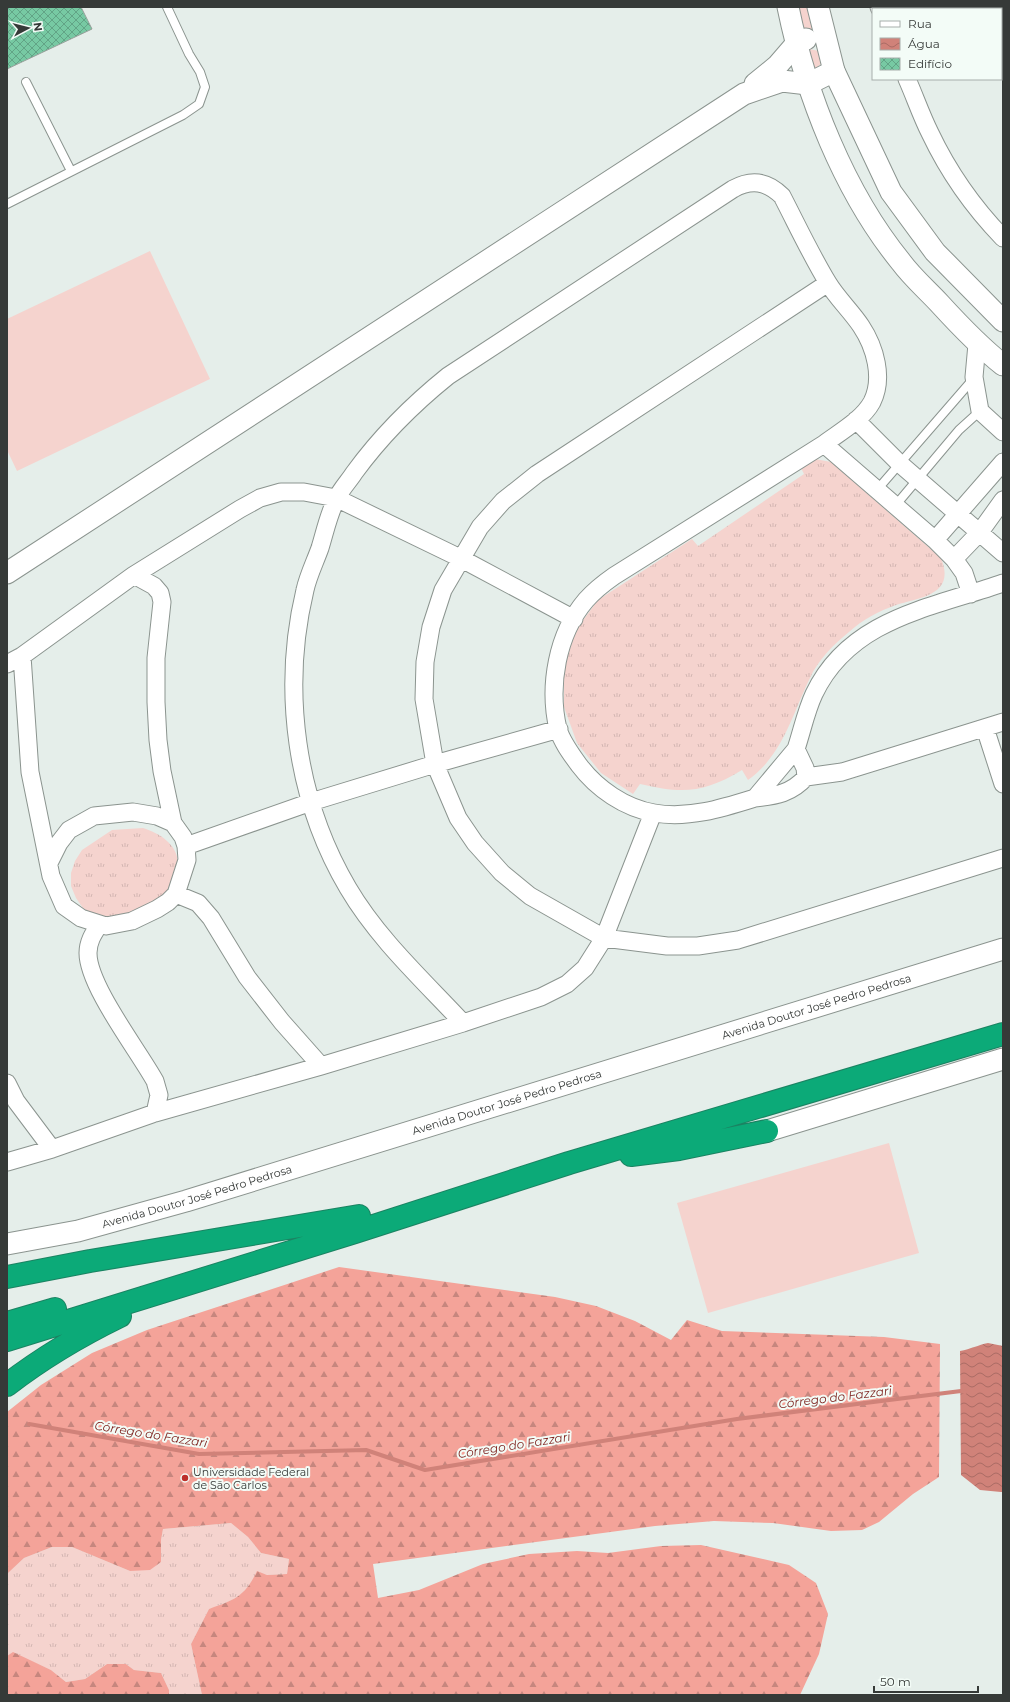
<svg xmlns="http://www.w3.org/2000/svg" width="1010" height="1702" viewBox="0 0 1010 1702" font-family="Montserrat,sans-serif">
<style>
.grass{fill:url(#grass-tufts)}
.forest{fill:url(#forest-firs)}
.garden{fill:#f5d3ce}
.water{fill:url(#water-waves)}
.lines{fill:none;stroke-linecap:round;stroke-linejoin:round}
.stream{stroke:#d08279;stroke-width:4}
.building{fill:url(#building-cross-hatch);stroke:#99a19c}
.service-casing{stroke:#8b948f;stroke-width:10}
.minor-casing{stroke:#8b948f;stroke-width:19}
.tertiary-casing{stroke:#8b948f;stroke-width:23}
.motorway-casing{stroke:#1b8362;stroke-width:24}
.service{stroke:#fff;stroke-width:8}
.minor{stroke:#fff;stroke-width:17}
.tertiary{stroke:#fff;stroke-width:21}
.motorway{stroke:#0caa78;stroke-width:22}
.poi-dot{fill:#bd2f2a;stroke:#f3fcf7;stroke-width:1.5}
.labels{text-anchor:middle;dominant-baseline:central;stroke-width:4;stroke-linejoin:round;paint-order:stroke}
.street-label{font-size:11px;fill:#363a38;stroke:#f3fcf7}
.poi-label{font-size:11px;fill:#363a38;stroke:#f3fcf7;text-anchor:start}
.water-label{font-size:12px;font-style:italic;fill:#7c1f1b;stroke:#f3fcf7}
</style>
<defs>
<pattern id="grass-tufts" width="24" height="20" patternUnits="userSpaceOnUse"><rect width="24" height="20" fill="#f5d3ce"/><path d="M3 7l-1-3M5 7V3M7 7l1-3M15 17l-1-3M17 17v-4M19 17l1-3" fill="none" stroke="#d3b6b2"/></pattern>
<pattern id="forest-firs" width="22" height="20" patternUnits="userSpaceOnUse"><rect width="22" height="20" fill="#f4a399"/><path d="M5 1l3.5 6h-7zM16 11l3.5 6h-7z" fill="#c6867e"/></pattern>
<pattern id="water-waves" width="16" height="10" patternUnits="userSpaceOnUse"><rect width="16" height="10" fill="#d08279"/><path d="M0 5q4-4 8 0t8 0" fill="none" stroke="#aa6b64"/></pattern>
<pattern id="building-cross-hatch" width="8" height="8" patternUnits="userSpaceOnUse"><rect width="8" height="8" fill="#77c9a3"/><path d="M0 0l8 8M0 8l8-8" fill="none" stroke="#62a486"/></pattern>
</defs>
<rect width="100%" height="100%" fill="#e5eeea"/>
<path class="grass" d="M 815,459 L 831,462 L 941,558 C 956,595 921,597 896,605 C 879,611 862,620 849,632 C 834,644 818,660 810,678 C 792,715 783,755 748,780 L 742,770 C 704,793 683,794 640,784 L 633,794 L 601,773 L 577,743 L 564,707 L 564,668 L 575,631 L 598,600 L 692,539 L 698,546 L 804,474 L 800,466 Z
M 143,828 C 159,833 178,844 178,864 C 178,872 176,881 175,889 L 139,916 L 106,920 L 94,916 L 83,908 L 76,898 L 71,886 L 71,873 L 75,861 L 82,850 L 112,830 Z
M 231,1523 L 248,1537 L 261,1553 L 289,1559 L 287,1574 L 267,1575 L 257,1572 C 245,1597 234,1600 209,1609 L 191,1644 L 202,1695 L 169,1695 L 169,1690 L 161,1673 L 134,1670 L 126,1664 L 107,1664 L 85,1679 L 66,1682 L 51,1670 L 13,1653 L 7,1656 L 7,1574 L 24,1558 L 52,1547 L 72,1547 L 130,1571 L 161,1562 L 161,1540 L 163,1529 Z"/>
<path class="forest" d="M 339,1267 L 555,1297 L 596,1306 L 635,1321 L 671,1340 L 687,1320 L 722,1331 L 884,1337 L 940,1344 L 939,1477 L 913,1494 L 879,1522 L 862,1530 L 831,1531 L 773,1523 L 714,1521 L 655,1526 L 373,1564 L 378,1598 L 419,1590 L 483,1564 L 529,1554 L 577,1551 L 608,1553 L 661,1546 L 701,1545 L 789,1565 L 816,1583 L 828,1614 L 819,1654 L 800,1695 L 202,1695 L 191,1644 L 209,1609 C 234,1600 245,1597 257,1571 L 267,1575 L 287,1574 L 289,1559 L 261,1553 L 248,1537 L 231,1523 L 163,1529 L 161,1540 L 161,1562 L 150,1570 L 130,1571 L 72,1547 L 52,1547 L 24,1558 L 7,1574 L 7,1412 L 41,1385 L 92,1353 L 147,1330 Z
M 13,1652 L 51,1670 L 66,1682 L 85,1679 L 107,1664 L 126,1664 L 134,1670 L 161,1673 L 169,1690 L 169,1695 L 7,1695 L 7,1656 Z"/>
<path class="garden" d="M 798,7 L 811,7 L 813,29 L 810,31 L 803,29 Z
M 809,49 L 819,51 L 822,63 L 814,70 L 802,56 Z
M 150,251 L 210,379 L 17,471 L 7,450 L 7,319 Z
M 889,1143 L 919,1253 L 708,1313 L 677,1203 Z"/>
<path class="water" d="M 988,1343 L 1003,1346 L 1003,1492 L 1001,1492 L 980,1490 L 961,1475 L 960,1351 C 971,1349 978,1345 988,1343 Z"/>
<g class="lines">
<path class="stream" d="M 29,1424 L 199,1454 L 366,1450 L 425,1470 L 737,1419 L 961,1391 L 965,1392"/>
</g>
<path class="building" d="M 7,7 L 81,7 L 92,29 L 7,69 Z"/>
<g class="lines">
<defs>
<path id="service" d="M 26,82 L 71,171
M 7,204 L 183,115 L 199,104 L 205,87 L 200,72 L 189,54 L 167,7
M 876,491 L 974,378
M 895,506 L 959,430 L 980,411"/>
<path id="minor" d="M 879,7 L 880,9
M 980,9 L 986,7
M 907,79 C 915,97 921,115 930,133 C 948,171 974,208 1003,238
M 828,283 L 537,474 L 503,501 L 480,527 L 443,590 L 431,627 L 425,662 L 424,699 L 435,764 L 458,818 L 475,843 L 502,873 L 530,896 L 604,938 L 667,946 L 698,946 L 738,940 L 1003,858
M 977,344 L 974,377 L 980,411 L 1003,432
M 856,420 L 899,463 L 1003,553
M 824,444 L 935,540 L 954,559 L 964,573 L 971,594
M 935,540 L 1003,462
M 954,559 L 980,532 L 1003,500
M 22,656 L 30,772 L 51,876 L 64,906 L 81,918 L 106,926 L 132,921 L 157,909 L 168,902 L 176,894 L 187,860 L 186,846 L 183,837 L 173,823 L 162,771 L 158,740 L 156,702 L 156,658 L 162,602 L 160,593 L 154,586 L 134,575
M 7,664 L 22,656 L 134,575 L 240,509 L 260,498 L 281,492 L 304,492 L 336,498 L 460,558 L 574,619
M 985,728 L 1003,784
M 796,749 C 802,731 806,711 814,694 C 850,618 932,608 1003,583
M 796,749 L 805,768 L 806,777 C 792,793 776,796 755,798 Z
M 806,777 L 842,772 L 1003,722
M 186,846 L 311,802 L 435,764 L 559,729
M 49,863 L 59,843 L 69,830 L 94,816 L 133,812 L 157,816 L 173,823
M 176,894 L 198,903 L 211,918 L 247,977 L 282,1022 L 321,1066
M 99,925 C 93,934 88,942 88,953 C 88,986 138,1050 155,1081 L 159,1095 L 155,1113
M 463,1023 C 423,980 378,939 348,888 C 296,800 281,690 305,590 C 308,576 315,562 320,548 C 325,532 329,512 337,498 C 341,489 349,481 354,473 C 381,436 412,405 448,376 L 733,189 C 751,179 767,181 782,196 C 797,225 811,255 828,283 C 837,298 851,311 861,326 C 875,347 884,378 872,402 C 862,420 840,432 824,444 L 614,576 C 604,583 594,591 586,600 C 557,634 548,686 558,729 C 562,742 571,754 579,765 C 597,789 625,808 654,813 C 689,819 723,808 755,798
M 7,1083 L 16,1101 L 52,1149
M 7,1162 L 52,1149 L 155,1113 L 321,1066 L 463,1023 L 541,997 L 567,984 L 585,968 L 604,938 L 653,813"/>
<g id="tertiary">
<path d="M 788,7 C 806,95 844,192 901,262 C 912,277 927,290 940,304 C 961,327 979,346 1003,365"/>
<path d="M 818,7 L 834,71 L 891,192 L 935,252 L 1003,321"/>
<path d="M 755,84 L 777,66 L 796,44 L 806,39"/>
<path d="M 7,573 L 744,94 L 782,81 L 808,84 L 834,71"/>
<path d="M 767,1131 L 1003,1059"/>
<path id="s1" d="M 7,1244 L 78,1231 L 186,1201 L 1003,949"/>
</g>
<path id="motorway" d="M 631,1155 L 679,1149 L 767,1131
M 7,1277 L 90,1261 L 359,1216
M 7,1323 L 55,1309
M 7,1340 L 355,1232 L 569,1163 L 1003,1034
M 7,1385 C 42,1358 81,1335 120,1316"/>
</defs>
<use href="#service" class="service-casing"/>
<use href="#minor" class="minor-casing"/>
<use href="#tertiary" class="tertiary-casing"/>
<use href="#motorway" class="motorway-casing"/>
<use href="#service" class="service"/>
<use href="#minor" class="minor"/>
<use href="#tertiary" class="tertiary"/>
<use href="#motorway" class="motorway"/>
</g>
<circle class="poi-dot" cx="185" cy="1478" r="4"/>
<g class="labels">
<g class="street-label">
<text stroke="none"><textPath href="#s1" startOffset="844">Avenida Doutor José Pedro Pedrosa</textPath></text>
<text stroke="none"><textPath href="#s1" startOffset="520">Avenida Doutor José Pedro Pedrosa</textPath></text>
<text stroke="none"><textPath href="#s1" startOffset="196">Avenida Doutor José Pedro Pedrosa</textPath></text>
</g>
<g class="poi-label">
<text x="193" y="1472">Universidade Federal<tspan x="193" dy="13">de São Carlos</tspan></text>
</g>
<g class="water-label">
<text transform="translate(835 1397) rotate(-7)">Córrego do Fazzari</text>
<text transform="translate(151 1434) rotate(9)">Córrego do Fazzari</text>
<text transform="translate(514 1445) rotate(-9)">Córrego do Fazzari</text>
</g>
</g>
<rect width="1010" height="1702" fill="none" stroke="#363a38" stroke-width="16"/>
<rect x="872" y="8" width="130" height="72" fill="#f3fcf7" stroke="#a7aeab"/>
<rect x="880" y="21" width="20" height="6" fill="#ffffff" stroke="#a7aeab"/>
<text x="908" y="28" font-size="12" fill="#363a38">Rua</text>
<rect x="880" y="38" width="20" height="12" fill="url(#water-waves)" stroke="#a7aeab"/>
<text x="908" y="48" font-size="12" fill="#363a38">Água</text>
<rect x="880" y="58" width="20" height="12" fill="url(#building-cross-hatch)" stroke="#a7aeab"/>
<text x="908" y="68" font-size="12" fill="#363a38">Edifício</text>
<g transform="translate(28 28) rotate(83)" stroke="#f3fcf7" stroke-width="3" paint-order="stroke">
<path d="M0-3L7 15L0 10L-7 15Z" fill="#363a38"/>
<text y="-6" font-size="11" font-weight="bold" text-anchor="middle" fill="#363a38">N</text>
</g>
<path d="M874 1686v6h104v-6" fill="none" stroke="#363a38" stroke-width="2"/>
<text x="880" y="1686" font-size="12" fill="#363a38" stroke="#f3fcf7" stroke-width="3" paint-order="stroke">50 m</text>
</svg>
